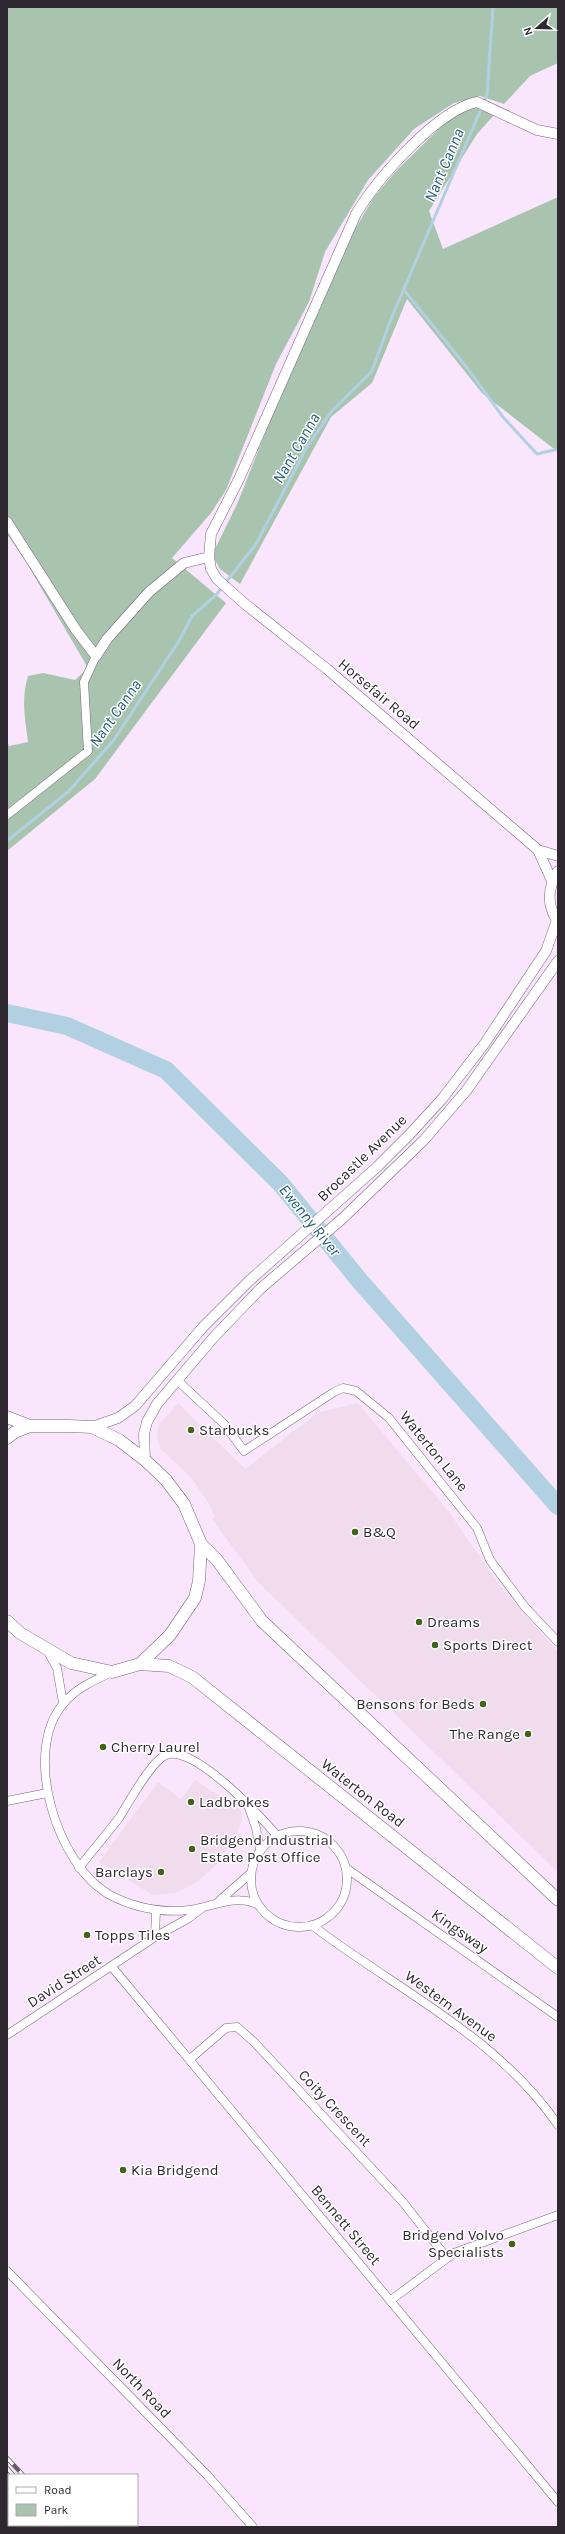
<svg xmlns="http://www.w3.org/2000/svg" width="565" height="2534" viewBox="0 0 565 2534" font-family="Karla,sans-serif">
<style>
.commercial{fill:#f0dcec}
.green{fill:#a8c4af}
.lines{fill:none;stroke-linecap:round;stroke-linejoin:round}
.stream{stroke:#b1d0e2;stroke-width:3}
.river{stroke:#b1d0e2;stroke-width:18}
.minor-casing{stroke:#766579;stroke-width:9}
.tertiary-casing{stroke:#766579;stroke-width:11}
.primary-casing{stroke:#766579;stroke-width:13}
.minor{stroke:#fff;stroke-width:8}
.tertiary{stroke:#fff;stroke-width:10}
.primary{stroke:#fff;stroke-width:12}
.rail-casing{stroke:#685c69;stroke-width:4.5}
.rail{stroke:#fff;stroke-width:3;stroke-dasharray:9;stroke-linecap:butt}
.poi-dot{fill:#42631a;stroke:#fff;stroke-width:1.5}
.labels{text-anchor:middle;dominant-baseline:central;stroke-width:3;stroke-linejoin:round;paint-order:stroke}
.street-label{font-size:15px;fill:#302831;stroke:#fff}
.poi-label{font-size:15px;fill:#302831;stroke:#fff;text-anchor:start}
.water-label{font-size:16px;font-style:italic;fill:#245b75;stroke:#fff}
</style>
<rect width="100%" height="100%" fill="#f9e6fd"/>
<path class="commercial" d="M 178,1403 L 245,1469 L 317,1413 L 358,1403 L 449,1512 L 500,1586 L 558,1652 L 558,1872 L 258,1582 L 212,1519 L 215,1517 L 208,1502 L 192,1479 L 160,1448 L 157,1436 L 159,1425 Z
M 195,1780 L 241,1810 L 242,1822 L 230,1845 L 217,1864 L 198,1881 L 177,1893 L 153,1895 L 99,1862 L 158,1782 L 181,1799 Z"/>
<path class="green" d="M 7,7 L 558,7 L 558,63 L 530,76 L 504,104 L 480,96 L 454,103 L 414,129 L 368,180 L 325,252 L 309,302 L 276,364 L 226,490 L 211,513 L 172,558 L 226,603 L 95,779 L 7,851 L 7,742 L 9,746 L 28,742 C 25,718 21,699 28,676 L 43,673 L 75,680 L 88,668 L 26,562 L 7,534 Z
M 476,108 L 494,115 L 477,134 L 429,211 L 443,249 L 558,197 L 558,452 L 482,393 L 407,299 L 372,383 L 331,417 L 240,584 L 220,569 L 215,560 L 214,551 L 238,502 L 273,413 L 351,236 L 374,197 L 397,170 L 450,118 L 465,109 Z"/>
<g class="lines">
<path class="stream" d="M 404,290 L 468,369 L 503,417 L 537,454 L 558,449
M 7,841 L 69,791 L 113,741 L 179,641 L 192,616 L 216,595 L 256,544 L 307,447 L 331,412 L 372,371 L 391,319 L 487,95 L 493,7"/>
<path class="river" d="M 7,1013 L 67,1026 L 166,1070 L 281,1184 L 359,1280 L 558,1506"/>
<defs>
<path id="minor" d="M 7,815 L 88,751 L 84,682 L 96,656
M 177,1380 L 224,1424 L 244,1451 L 334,1392 L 343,1388 L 356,1391 L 389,1418 L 477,1528 L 490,1560 L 525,1607 L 558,1642
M 47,1650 L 57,1668 L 63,1703
M 112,1672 C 95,1680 76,1688 64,1703 C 21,1751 57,1866 110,1895 C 135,1908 162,1913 189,1910 C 212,1907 234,1894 257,1904
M 7,1801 L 47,1793
M 248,1805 L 256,1828 L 260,1850
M251 1879a48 48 0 1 1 96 0a48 48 0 1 1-96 0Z
M 79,1868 C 92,1851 106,1835 119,1818 C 128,1804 151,1761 166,1755 C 192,1743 261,1816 277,1836
M 346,1868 L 558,2017
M 219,1901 L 251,1873
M 313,1926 C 396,1989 498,2037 558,2125
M 155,1937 L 156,1910
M 112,1967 L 558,2502
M 7,2035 L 155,1937 L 189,1918 L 202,1908
M 190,2059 L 226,2028 L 237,2027 L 254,2042 L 402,2201 L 447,2258
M 7,2271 L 207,2475 L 253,2527
M 391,2300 L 454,2253 L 558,2215"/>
<path id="tertiary" d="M 7,522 L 76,630 L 96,656 L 107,639 L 149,592 L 184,563 L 209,557
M 538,850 L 558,856
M 558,871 C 548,887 546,905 558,922
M 552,881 L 538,850 L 327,669 L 245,604 L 217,579 L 211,569 L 209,557 L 211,534 L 239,479 L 356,214 C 377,179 437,110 477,102 L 537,130 L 558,134
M 92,1427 L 118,1418 L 135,1406 L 203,1327 L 249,1281 L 377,1167 L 410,1134 L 442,1099 L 485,1043 L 546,951 L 557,920
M 145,1460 L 144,1434 L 147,1422 L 157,1404 L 214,1337 L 260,1289 L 342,1219 L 424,1140 L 466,1091 L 558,961"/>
<path id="primary" d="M 7,1417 L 30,1426
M 7,1438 L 15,1432 L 30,1426 L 69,1426 L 92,1427 L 119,1440 L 145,1460 L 166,1480 L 184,1504 L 201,1544 L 199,1581 L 195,1598 L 170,1635 L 140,1664 L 112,1672 L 71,1663 L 20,1633 L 7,1621
M 201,1544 L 217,1560 L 262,1621 L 558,1900
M 140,1664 L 169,1666 L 192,1677 L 558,1968"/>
</defs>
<use href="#minor" class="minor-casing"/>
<use href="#tertiary" class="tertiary-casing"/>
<use href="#primary" class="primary-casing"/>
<use href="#minor" class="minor"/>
<use href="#tertiary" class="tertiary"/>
<use href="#primary" class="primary"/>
<defs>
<path id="rail" d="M 7,2458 L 23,2475
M 7,2468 L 13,2475
M 58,2525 L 60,2527
M 67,2525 L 69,2527"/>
</defs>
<use href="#rail" class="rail-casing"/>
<use href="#rail" class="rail"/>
</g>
<g class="poi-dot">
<circle cx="191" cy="1430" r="4"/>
<circle cx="355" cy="1532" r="4"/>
<circle cx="419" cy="1622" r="4"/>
<circle cx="435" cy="1645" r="4"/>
<circle cx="483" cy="1704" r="4"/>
<circle cx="528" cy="1734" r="4"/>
<circle cx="103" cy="1747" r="4"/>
<circle cx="191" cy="1802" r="4"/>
<circle cx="192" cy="1849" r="4"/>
<circle cx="161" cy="1872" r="4"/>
<circle cx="87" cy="1935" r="4"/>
<circle cx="123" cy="2170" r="4"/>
<circle cx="512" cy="2244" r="4"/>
</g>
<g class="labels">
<g class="street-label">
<text transform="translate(379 694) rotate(40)">Horsefair Road</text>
<text transform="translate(362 1158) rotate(-44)">Brocastle Avenue</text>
<text transform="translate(434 1451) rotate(51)">Waterton Lane</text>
<text transform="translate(363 1793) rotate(38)">Waterton Road</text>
<text transform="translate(460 1931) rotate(35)">Kingsway</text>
<text transform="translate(64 1981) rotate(-33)">David Street</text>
<text transform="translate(451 2006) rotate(36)">Western Avenue</text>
<text transform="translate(335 2108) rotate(47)">Coity Crescent</text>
<text transform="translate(346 2225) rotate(50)">Bennett Street</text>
<text transform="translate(142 2388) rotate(46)">North Road</text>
</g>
<g class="poi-label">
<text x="199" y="1430">Starbucks</text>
<text x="363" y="1532">B&amp;Q</text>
<text x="427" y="1622">Dreams</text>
<text x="443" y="1645">Sports Direct</text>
<text x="475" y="1704" text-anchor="end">Bensons for Beds</text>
<text x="520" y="1734" text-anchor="end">The Range</text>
<text x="111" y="1747">Cherry Laurel</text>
<text x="199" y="1802">Ladbrokes</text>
<text x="200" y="1840">Bridgend Industrial<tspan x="200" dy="17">Estate Post Office</tspan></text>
<text x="153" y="1872" text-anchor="end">Barclays</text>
<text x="95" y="1935">Topps Tiles</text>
<text x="131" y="2170">Kia Bridgend</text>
<text x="504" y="2235" text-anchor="end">Bridgend Volvo<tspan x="504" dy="17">Specialists</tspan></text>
</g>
<g class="water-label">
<text transform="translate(444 165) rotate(-67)">Nant Canna</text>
<text transform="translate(296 448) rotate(-60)">Nant Canna</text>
<text transform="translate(115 713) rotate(-55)">Nant Canna</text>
<text transform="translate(310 1220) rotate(51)">Ewenny River</text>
</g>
</g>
<rect width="565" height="2534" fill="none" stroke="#302831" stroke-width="16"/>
<rect x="8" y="2474" width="130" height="52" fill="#ffffff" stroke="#aca9ad"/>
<rect x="16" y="2487" width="20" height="6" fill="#ffffff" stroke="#aca9ad"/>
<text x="44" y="2494" font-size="12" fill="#302831">Road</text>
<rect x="16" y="2504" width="20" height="12" fill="#a8c4af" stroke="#aca9ad"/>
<text x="44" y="2514" font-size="12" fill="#302831">Park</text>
<g transform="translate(537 28) rotate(250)" stroke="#ffffff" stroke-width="3" paint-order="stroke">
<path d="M0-3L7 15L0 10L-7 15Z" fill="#302831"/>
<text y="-6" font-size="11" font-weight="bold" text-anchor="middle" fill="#302831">N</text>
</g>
</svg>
